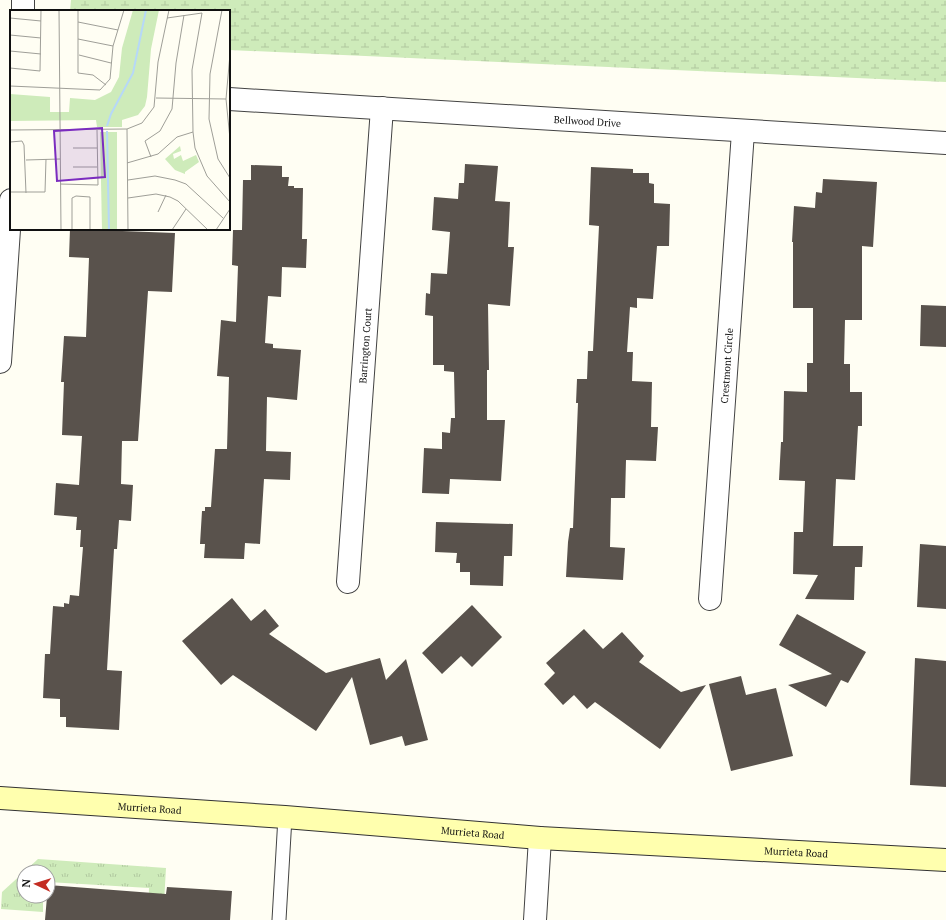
<svg xmlns="http://www.w3.org/2000/svg" width="946" height="920" viewBox="0 0 946 920" font-family="'PT Serif',serif">
<style>
.grass{fill:url(#grass-tufts)}
.wetland{fill:url(#wetland-marsh)}
.building{fill:#59524c}
.lines{fill:none;stroke-linecap:round;stroke-linejoin:round}
.service-casing{stroke:#434343;stroke-width:15}
.minor-casing{stroke:#434343;stroke-width:24}
.secondary-casing{stroke:#323232;stroke-width:24}
.service{stroke:#fff;stroke-width:13}
.minor{stroke:#fff;stroke-width:22}
.secondary{stroke:#ffffae;stroke-width:22}
.labels{text-anchor:middle;dominant-baseline:central;stroke-width:4;stroke-linejoin:round;paint-order:stroke}
.street-label{font-size:10px;fill:#101010;stroke:#fff}
.inset-river{fill:none;stroke:#b6d8f8;stroke-width:2}
.inset-road{fill:none;stroke:#9f9f98;stroke-width:1}
.view{fill:#7b2cbf;fill-opacity:0.15;stroke:#7b2cbf;stroke-width:2}
.inset-edge{fill:none;stroke:#101010;stroke-width:2}
</style>
<defs>
<pattern id="grass-tufts" width="24" height="20" patternUnits="userSpaceOnUse"><rect width="24" height="20" fill="#ceebba"/><path d="M3 7l-1-3M5 7V3M7 7l1-3M15 17l-1-3M17 17v-4M19 17l1-3" fill="none" stroke="#b0c89f"/></pattern>
<pattern id="wetland-marsh" width="20" height="14" patternUnits="userSpaceOnUse"><rect width="20" height="14" fill="#ceebba"/><path d="M1 5h8M5 5V1M11 12h8M15 12V8" fill="none" stroke="#b0c89f"/></pattern>
</defs>
<rect width="100%" height="100%" fill="#fffef3"/>
<path class="grass" d="M 38,859 L 166,868 L 163,920 L 148,920 L 149,888 L 48,882 L 48,872 L 24,872 Z
M 24,872 L 24,896 L 43,896 L 43,912 L 1,909 L 2,892 Z"/>
<path class="wetland" d="M 71,0 L 946,0 L 946,82 L 229,50 L 229,11 L 70,11 Z"/>
<path class="building" d="M 465,164 L 498,166 L 495,201 L 510,202 L 508,247 L 514,247 L 510,306 L 488,304 L 489,370 L 487,370 L 487,420 L 505,420 L 501,481 L 450,479 L 449,494 L 422,493 L 424,448 L 442,449 L 442,432 L 450,433 L 451,418 L 455,418 L 454,372 L 444,371 L 444,365 L 433,365 L 433,316 L 425,315 L 426,293 L 430,294 L 431,273 L 447,274 L 450,232 L 432,230 L 434,197 L 458,199 L 459,183 L 464,183 Z
M 251,165 L 282,166 L 282,177 L 289,177 L 288,186 L 294,186 L 294,188 L 303,188 L 302,239 L 307,239 L 306,268 L 282,267 L 281,297 L 268,296 L 265,343 L 273,344 L 273,348 L 301,350 L 297,400 L 267,397 L 266,451 L 291,452 L 290,480 L 264,479 L 260,544 L 245,543 L 244,559 L 204,558 L 205,544 L 200,544 L 202,511 L 205,511 L 205,507 L 211,507 L 215,449 L 227,449 L 229,377 L 217,376 L 221,320 L 236,322 L 238,266 L 232,265 L 233,230 L 242,230 L 243,180 L 251,180 Z
M 591,167 L 633,169 L 633,173 L 649,173 L 649,183 L 654,184 L 654,203 L 670,204 L 669,246 L 657,246 L 653,299 L 637,298 L 637,308 L 630,307 L 627,352 L 633,352 L 632,381 L 652,382 L 651,427 L 658,427 L 656,461 L 626,460 L 625,498 L 611,498 L 610,547 L 625,548 L 623,580 L 566,577 L 568,542 L 570,528 L 573,528 L 578,403 L 576,403 L 577,379 L 587,379 L 588,351 L 593,351 L 599,226 L 589,225 Z
M 823,179 L 877,182 L 873,247 L 862,246 L 862,320 L 845,320 L 844,364 L 850,364 L 850,392 L 862,392 L 862,426 L 858,426 L 855,480 L 836,479 L 833,546 L 863,546 L 862,567 L 855,567 L 854,600 L 805,599 L 818,575 L 793,574 L 794,532 L 803,532 L 805,481 L 779,480 L 781,442 L 783,442 L 784,391 L 807,392 L 807,363 L 813,363 L 813,308 L 793,308 L 793,242 L 792,242 L 794,206 L 815,208 L 816,192 L 822,193 Z
M 70,229 L 175,233 L 172,292 L 148,291 L 138,441 L 122,441 L 121,484 L 133,485 L 131,521 L 119,520 L 117,549 L 114,549 L 107,670 L 122,671 L 119,730 L 66,727 L 66,717 L 60,717 L 60,699 L 43,698 L 45,654 L 50,654 L 53,606 L 64,607 L 64,603 L 69,604 L 70,595 L 79,596 L 83,547 L 80,547 L 81,530 L 76,530 L 77,517 L 54,515 L 56,483 L 79,485 L 82,436 L 62,435 L 64,382 L 61,382 L 64,336 L 86,337 L 89,258 L 69,257 Z
M 921,305 L 946,306 L 946,347 L 920,346 Z
M 436,522 L 513,524 L 512,556 L 504,556 L 503,586 L 470,585 L 470,572 L 460,572 L 460,563 L 456,563 L 457,553 L 435,552 Z
M 920,544 L 946,546 L 946,609 L 917,607 Z
M 232,598 L 251,621 L 265,609 L 279,626 L 269,634 L 326,673 L 380,658 L 386,680 L 406,659 L 428,740 L 405,746 L 402,736 L 370,745 L 352,677 L 316,731 L 233,675 L 221,685 L 182,641 Z
M 472,605 L 502,637 L 472,667 L 461,656 L 442,674 L 422,653 Z
M 797,614 L 866,652 L 848,683 L 841,680 L 826,707 L 788,685 L 832,674 L 779,645 Z
M 584,629 L 603,649 L 622,632 L 644,656 L 639,662 L 681,692 L 706,685 L 660,749 L 595,702 L 587,709 L 574,695 L 563,705 L 544,684 L 555,673 L 546,663 Z
M 915,658 L 946,661 L 946,787 L 910,785 Z
M 741,676 L 746,695 L 776,688 L 793,756 L 731,771 L 709,684 Z
M 48,885 L 166,894 L 167,887 L 232,891 L 230,920 L 45,920 Z"/>
<g class="lines">
<defs>
<path id="service" d="M 279,920 L 285,817"/>
<g id="minor">
<path d="M 23,11 L 23,0"/>
<path id="s1" d="M 229,99 L 946,143"/>
<path d="M 0,362 L 11,200"/>
<path id="s2" d="M 348,582 L 382,108"/>
<path id="s3" d="M 710,599 L 743,132"/>
<path d="M 535,920 L 540,838"/>
</g>
<g id="secondary">
<path id="s4" d="M 0,798 L 285,817 L 540,838 L 946,860"/>
</g>
</defs>
<use href="#service" class="service-casing"/>
<use href="#minor" class="minor-casing"/>
<use href="#secondary" class="secondary-casing"/>
<use href="#service" class="service"/>
<use href="#minor" class="minor"/>
<use href="#secondary" class="secondary"/>
</g>
<g class="labels">
<g class="street-label">
<text stroke="none"><textPath href="#s1" startOffset="359">Bellwood Drive</textPath></text>
<text stroke="none"><textPath href="#s2" startOffset="237">Barrington Court</textPath></text>
<text stroke="none"><textPath href="#s3" startOffset="234">Crestmont Circle</textPath></text>
<text stroke="none"><textPath href="#s4" startOffset="150">Murrieta Road</textPath></text>
<text stroke="none"><textPath href="#s4" startOffset="474">Murrieta Road</textPath></text>
<text stroke="none"><textPath href="#s4" startOffset="798">Murrieta Road</textPath></text>
</g>
</g>
<g transform="translate(10 10)">
<rect width="220" height="220" fill="#fffef3"/>
<path d="M 123,0 L 149,0 L 141,39 L 137,87 L 135,96 L 128,105 L 112,110 L 112,117 L 87,117 L 86,110 L 0,111 L 0,84 L 40,87 L 40,102 L 59,102 L 60,88 L 85,90 L 101,82 L 109,67 L 112,38 ZM 170,136 L 171,141 L 163,144 L 164,149 L 171,145 L 173,151 L 186,145 L 189,152 L 175,162 L 175,164 L 165,160 L 155,149 Z" fill="#ceebba"/>
<path d="M 90,122 L 107,122 L 107,220 L 92,220 Z" fill="#ceebba"/>
<path class="inset-river" d="M 97,116 L 101,104 L 123,63 L 136,0M 97,121 L 99,220"/>
<path class="inset-road" d="M 49,0 L 51,220M 68,0 L 68,63 L 83,65 L 96,75M 212,0 L 200,64 L 199,109 L 208,149 L 220,168M 0,8 L 31,11M 157,8 L 192,3 L 182,60 L 183,122 L 185,138 L 197,166 L 220,192M 68,12 L 108,20M 0,25 L 31,28M 68,29 L 103,36M 0,41 L 31,44M 220,44 L 216,89 L 220,129M 69,45 L 101,53M 0,58 L 30,61 L 31,0M 0,76 L 90,80 L 100,69 L 103,36 L 114,0M 146,88 L 216,89M 117,119 L 118,220M 0,120 L 117,119 L 132,113 L 144,97 L 148,52 L 159,0M 0,132 L 12,131 L 14,135 L 16,183M 63,138 L 87,138M 141,147 L 135,131 L 150,121 L 162,99 L 166,53 L 174,5M 16,150 L 50,149M 117,153 L 148,144 L 167,127 L 183,122M 63,157 L 87,157M 118,170 L 145,166 L 165,170 L 176,174 L 213,208M 50,174 L 88,175 L 87,120M 0,182 L 35,182 L 36,149M 118,188 L 146,184 L 160,187 L 168,191 L 198,220M 148,202 L 156,185M 62,220 L 62,188 L 66,186 L 80,187 L 80,220M 162,220 L 176,199M 206,220 L 220,199"/>
<path class="view" d="M 92,118 L 95,167 L 47,171 L 44,121 Z"/>
<rect width="220" height="220" class="inset-edge"/>
</g>
<g transform="translate(36 884) rotate(274)"><circle r="19" fill="#ffffff" stroke="#9f9f9f"/>
<path d="M0-3L7 15L0 10L-7 15Z" fill="#c42d23"/>
<text y="-6" font-size="11" font-weight="bold" text-anchor="middle" fill="#101010">N</text>
</g>
</svg>
